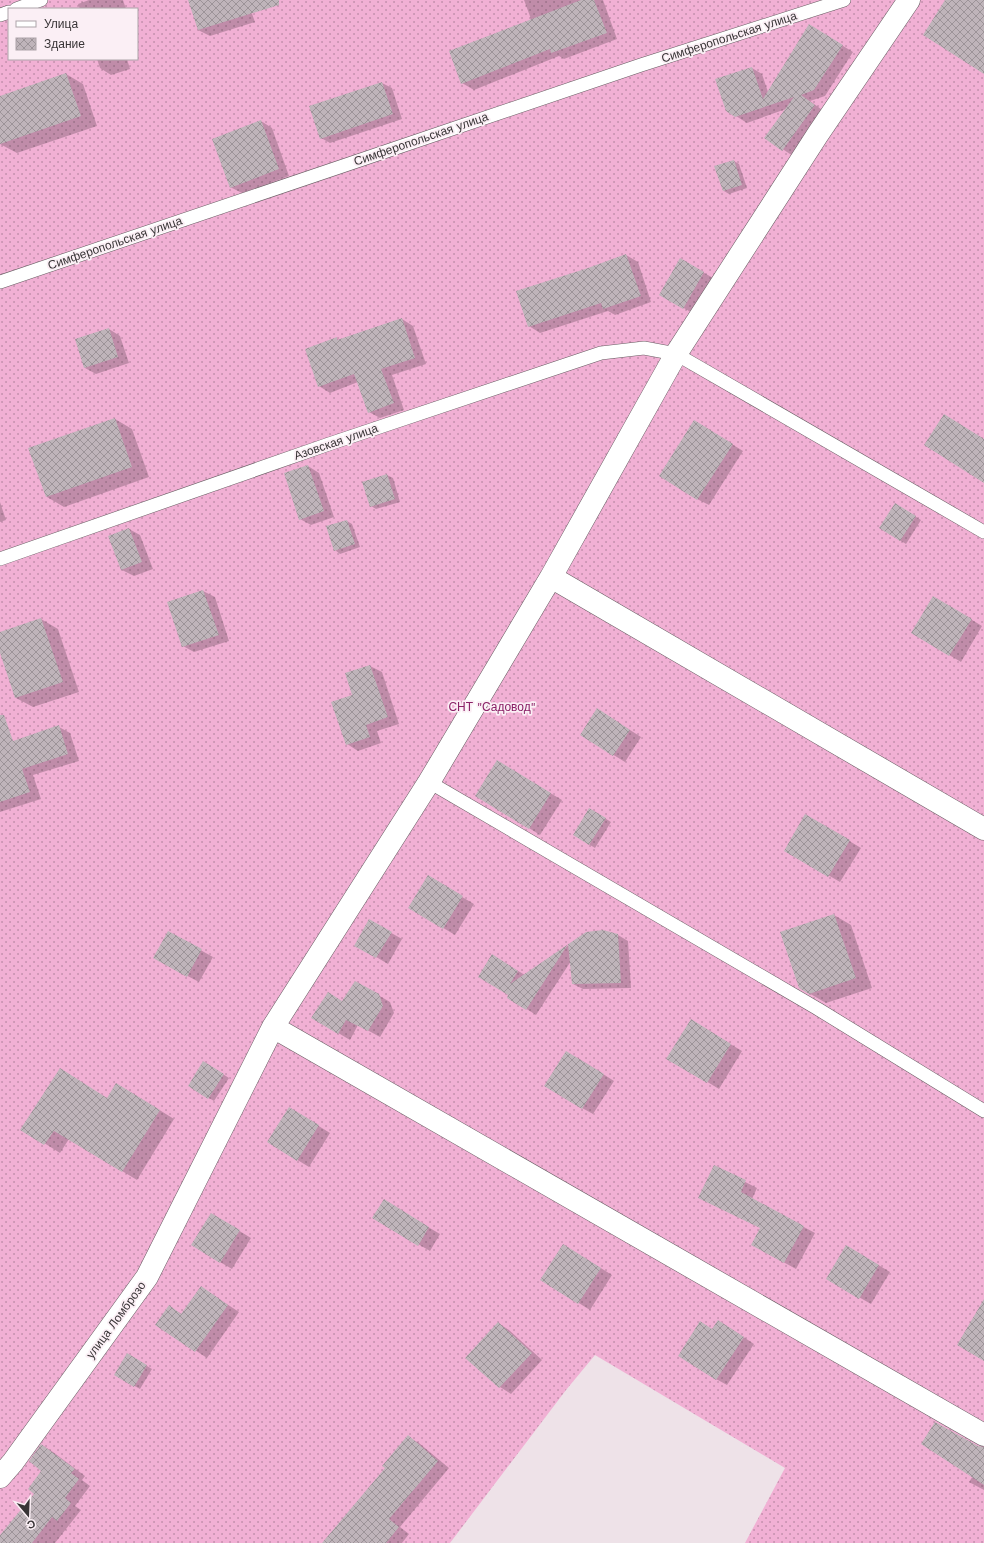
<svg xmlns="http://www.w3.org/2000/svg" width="984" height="1543" viewBox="0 0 984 1543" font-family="'Work Sans',sans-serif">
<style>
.garden{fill:url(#garden-dots);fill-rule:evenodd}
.shadow{fill:#0003}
.building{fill:url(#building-cross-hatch)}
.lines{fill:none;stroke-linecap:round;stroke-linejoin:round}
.lane-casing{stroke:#675d62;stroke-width:14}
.street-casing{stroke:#675d62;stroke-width:23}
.lane{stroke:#fff;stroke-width:13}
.street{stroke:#fff;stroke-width:22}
.labels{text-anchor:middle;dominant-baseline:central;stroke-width:3.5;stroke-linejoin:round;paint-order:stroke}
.street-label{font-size:12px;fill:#383436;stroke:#fbeff5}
.park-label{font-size:12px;fill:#8a2066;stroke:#fbeff5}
</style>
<defs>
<pattern id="garden-dots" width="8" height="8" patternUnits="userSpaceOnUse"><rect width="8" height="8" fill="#f1b0d4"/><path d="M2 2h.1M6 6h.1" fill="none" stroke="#c490ad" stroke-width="1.8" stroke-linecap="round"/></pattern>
<pattern id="building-cross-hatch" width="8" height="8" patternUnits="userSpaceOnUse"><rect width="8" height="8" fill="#bfb4ba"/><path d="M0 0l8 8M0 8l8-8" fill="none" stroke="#9c9398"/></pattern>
</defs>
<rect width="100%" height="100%" fill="#eee2e8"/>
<path class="garden" d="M 0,0 L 984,0 L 984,1543 L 745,1543 L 785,1468 L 595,1355 L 566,1390 L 450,1543 L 0,1543 ZM 9,9 L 137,9 L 137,59 L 9,59 Z"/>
<path class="shadow" d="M 89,0 L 123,0 L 126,9 L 80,9 L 78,4 Z
M 189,0 L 247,0 L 255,22 L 210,36 L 198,30 Z
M 524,0 L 603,0 L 617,39 L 564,59 L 559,56 L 474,90 L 462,83 L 531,19 Z
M 820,32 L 853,52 L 825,96 L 810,101 L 825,112 L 793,156 L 766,138 L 786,109 L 747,123 L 736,116 L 752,68 L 762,74 L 768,92 Z
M 97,59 L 127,59 L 130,69 L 111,75 L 100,68 Z
M 66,74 L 83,84 L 97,126 L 17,153 L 0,144 L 0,97 Z
M 382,83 L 392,88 L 402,119 L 330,143 L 321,138 L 310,107 Z
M 261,121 L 272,128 L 289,176 L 242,193 L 230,187 Z
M 734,161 L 739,164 L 747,188 L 729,194 L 724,191 Z
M 626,255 L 638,262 L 651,302 L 615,315 L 608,311 L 540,333 L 529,326 Z
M 681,260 L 715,279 L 694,314 L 660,294 Z
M 402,319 L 413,326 L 426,364 L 392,375 L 404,410 L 380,418 L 369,412 L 358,382 L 330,393 L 319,386 L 336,338 L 339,340 Z
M 109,329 L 120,336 L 129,363 L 96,374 L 85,368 L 76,340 Z
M 115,419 L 132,429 L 149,477 L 64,507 L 47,497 L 30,449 Z
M 706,428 L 743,451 L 709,505 L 697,499 Z
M 308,466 L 319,473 L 334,517 L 311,525 L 300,519 Z
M 387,475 L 393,478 L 400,502 L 376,509 L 371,506 L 363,482 Z
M 0,502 L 6,520 L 0,522 Z
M 895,504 L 921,520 L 906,544 L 880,528 Z
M 347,521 L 352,524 L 360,547 L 340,554 L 335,550 Z
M 129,529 L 140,535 L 153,569 L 134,576 L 122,570 Z
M 203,591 L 215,597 L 229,641 L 194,652 L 183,646 L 168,602 Z
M 934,597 L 982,626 L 961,662 L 912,633 Z
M 41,619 L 58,629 L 79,692 L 33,707 L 16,698 L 0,650 L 0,633 Z
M 370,666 L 382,672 L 399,724 L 377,731 L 381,743 L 358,751 L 347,744 L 354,695 L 346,674 Z
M 608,716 L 641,737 L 625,762 L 581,735 Z
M 59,727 L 70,733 L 79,761 L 33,775 L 41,799 L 0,812 L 0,746 Z
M 508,768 L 562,800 L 540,835 L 529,828 Z
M 590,809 L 611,822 L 595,848 L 574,835 Z
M 806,815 L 861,848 L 840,882 L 785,850 Z
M 428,877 L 474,904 L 455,935 L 410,908 Z
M 834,915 L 851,925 L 872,988 L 826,1003 L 800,988 Z
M 370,921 L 402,939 L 388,964 L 356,945 Z
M 168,932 L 213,957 L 199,982 L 165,964 Z
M 586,933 L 618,935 L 628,941 L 631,988 L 583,989 L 573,984 L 571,961 L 536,1015 L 508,997 L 509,995 L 501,961 L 525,975 Z
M 378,995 L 390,1002 L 394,1013 L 380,1037 L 358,1025 L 350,1040 L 313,1018 L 343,1002 Z
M 702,1027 L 742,1051 L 719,1089 L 668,1058 Z
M 578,1058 L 614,1081 L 593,1114 L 582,1108 Z
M 204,1062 L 229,1078 L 214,1101 L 189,1086 Z
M 132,1093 L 174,1119 L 137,1180 L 69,1139 L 60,1153 L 22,1129 L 108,1099 Z
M 301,1115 L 330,1133 L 309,1167 L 268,1142 Z
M 714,1166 L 757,1188 L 752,1199 L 815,1233 L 796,1269 L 763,1251 L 761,1228 Z
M 384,1201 L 440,1234 L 430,1251 L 373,1218 Z
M 223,1221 L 251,1238 L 232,1269 L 220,1262 Z
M 847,1246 L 890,1272 L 871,1304 L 827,1279 Z
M 575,1252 L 612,1275 L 590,1310 L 542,1280 Z
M 201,1287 L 239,1312 L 207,1358 L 157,1325 L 169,1307 L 182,1314 Z
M 498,1323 L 509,1330 L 542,1360 L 511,1394 L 500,1387 L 467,1358 Z
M 730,1328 L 754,1344 L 727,1385 L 716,1379 L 713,1330 Z
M 127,1354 L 152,1369 L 140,1389 L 115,1375 Z
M 408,1437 L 419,1443 L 449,1468 L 400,1527 L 409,1534 L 402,1543 L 327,1543 L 386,1468 Z
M 42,1445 L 53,1452 L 85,1476 L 82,1480 L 90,1486 L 75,1506 L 81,1510 L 55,1543 L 0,1543 L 0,1537 L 36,1494 L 43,1470 Z
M 977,1447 L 984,1448 L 984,1490 L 969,1482 L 973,1476 Z"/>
<path class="building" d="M 188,0 L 279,0 L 279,5 L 198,30 Z
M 581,0 L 594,0 L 607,33 L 551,53 L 550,49 L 461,84 L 449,51 Z
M 945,0 L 984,0 L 984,74 L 923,35 Z
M 809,24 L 843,45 L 814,90 L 801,95 L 815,105 L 782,151 L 764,138 L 794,97 L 735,117 L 726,111 L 715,79 L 752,67 L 763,99 Z
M 66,73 L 81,116 L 0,144 L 0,96 Z
M 382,82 L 393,114 L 320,139 L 309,106 Z
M 261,120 L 279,169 L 230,188 L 212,139 Z
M 734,160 L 742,185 L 723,191 L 714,166 Z
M 626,254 L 641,296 L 603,309 L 601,303 L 528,327 L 516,291 L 588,268 Z
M 680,258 L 704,272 L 683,309 L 659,295 Z
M 402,318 L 415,358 L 381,369 L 394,403 L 368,413 L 354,374 L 318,387 L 305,349 L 337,337 L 337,340 Z
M 109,328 L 118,357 L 84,368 L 75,339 Z
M 944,414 L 984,439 L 984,483 L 924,445 Z
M 115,418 L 132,467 L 46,497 L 28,448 Z
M 694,420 L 733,444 L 697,500 L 659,476 Z
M 308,465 L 324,511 L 299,520 L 284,473 Z
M 387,474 L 395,499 L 370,507 L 362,482 Z
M 895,503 L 916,516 L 900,541 L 879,528 Z
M 347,520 L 355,544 L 334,551 L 326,526 Z
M 129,528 L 142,562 L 121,570 L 108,536 Z
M 203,590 L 219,635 L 182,647 L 167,602 Z
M 933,596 L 972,619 L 949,656 L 911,633 Z
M 41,618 L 63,682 L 15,698 L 0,653 L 0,632 Z
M 370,665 L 388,717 L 366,725 L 370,737 L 346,745 L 331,702 L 352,695 L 345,673 Z
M 597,708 L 630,730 L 613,756 L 580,735 Z
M 0,715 L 4,715 L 13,741 L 59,725 L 68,754 L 22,769 L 30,792 L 0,802 Z
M 497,760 L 551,793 L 529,829 L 475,796 Z
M 589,808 L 606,818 L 589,845 L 573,835 Z
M 805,814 L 850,840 L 828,877 L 784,851 Z
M 428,875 L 463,896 L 443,929 L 408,908 Z
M 834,914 L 856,978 L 809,994 L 799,988 L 780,932 Z
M 369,919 L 392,932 L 376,958 L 354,946 Z
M 603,930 L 618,934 L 621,983 L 572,984 L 568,944 L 526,1010 L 507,998 L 508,995 L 478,977 L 492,954 L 518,971 L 510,984 L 586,932 Z
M 168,931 L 202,949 L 187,977 L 153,958 Z
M 355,981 L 379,994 L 383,1006 L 368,1031 L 346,1020 L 338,1034 L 311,1018 L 328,992 L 342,1001 Z
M 691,1019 L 731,1044 L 707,1083 L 666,1059 Z
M 566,1051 L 604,1074 L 582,1109 L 544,1086 Z
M 203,1061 L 224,1074 L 208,1099 L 188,1086 Z
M 60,1068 L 107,1098 L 116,1083 L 160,1110 L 122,1172 L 54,1131 L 44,1145 L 20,1130 Z
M 289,1107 L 319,1125 L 297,1161 L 267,1142 Z
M 714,1165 L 746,1180 L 741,1192 L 804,1226 L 784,1263 L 751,1245 L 760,1228 L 698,1198 Z
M 384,1199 L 429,1227 L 418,1246 L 372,1218 Z
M 211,1213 L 240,1230 L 220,1263 L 191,1245 Z
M 563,1244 L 601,1268 L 578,1304 L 540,1280 Z
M 846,1245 L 879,1265 L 859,1299 L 826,1279 Z
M 201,1286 L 228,1305 L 195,1352 L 155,1325 L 169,1305 L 181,1314 Z
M 984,1299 L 984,1361 L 957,1345 Z
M 718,1320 L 744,1337 L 716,1380 L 678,1356 L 700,1321 L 712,1329 Z
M 498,1322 L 532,1353 L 499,1388 L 465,1358 Z
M 127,1353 L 147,1365 L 134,1387 L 114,1375 Z
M 935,1422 L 978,1446 L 984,1447 L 984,1485 L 921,1444 Z
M 408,1435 L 438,1461 L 389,1519 L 399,1527 L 386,1543 L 322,1543 L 385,1468 L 382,1466 Z
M 41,1444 L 75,1469 L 71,1473 L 79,1479 L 65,1498 L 71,1503 L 57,1521 L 52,1517 L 32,1543 L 0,1543 L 0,1535 L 34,1494 L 28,1489 L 41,1471 L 29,1461 Z"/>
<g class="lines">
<defs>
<path id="lane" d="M 16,9 L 41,0
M 0,15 L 9,12
M 0,282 L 641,65 L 844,0
M 0,559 L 329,444 L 601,353 L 644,348 L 676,354 L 984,532
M 429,782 L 818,1009 L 984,1111"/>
<path id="street" d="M 551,577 L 984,829
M 273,1027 L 984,1435
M 0,1477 L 13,1462 L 147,1277 L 273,1027 L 429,782 L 551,577 L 676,354 L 818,134 L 909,0"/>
</defs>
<use href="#lane" class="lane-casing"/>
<use href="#street" class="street-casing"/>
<use href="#lane" class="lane"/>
<use href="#street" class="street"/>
</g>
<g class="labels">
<g class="street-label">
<text transform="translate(729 37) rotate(-18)">Симферопольская улица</text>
<text transform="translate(421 139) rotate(-19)">Симферопольская улица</text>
<text transform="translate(115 243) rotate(-19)">Симферопольская улица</text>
<text transform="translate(336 442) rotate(-19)">Азовская улица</text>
<text transform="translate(116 1320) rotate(-54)">улица Ломброзо</text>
</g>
<g class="park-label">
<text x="492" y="707">СНТ "Садовод"</text>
</g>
</g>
<rect x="8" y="8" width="130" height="52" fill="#fbeff5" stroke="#ada4a9"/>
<rect x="16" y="21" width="20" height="6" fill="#ffffff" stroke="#ada4a9"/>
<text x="44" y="28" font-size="12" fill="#383436">Улица</text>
<rect x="16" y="38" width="20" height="12" fill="url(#building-cross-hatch)" stroke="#ada4a9"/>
<text x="44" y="48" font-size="12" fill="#383436">Здание</text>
<g transform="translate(28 1515) rotate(161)" stroke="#fbeff5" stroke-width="3" paint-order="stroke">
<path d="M0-3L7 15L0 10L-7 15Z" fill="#383436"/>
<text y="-6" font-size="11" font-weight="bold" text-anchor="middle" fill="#383436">С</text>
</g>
</svg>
